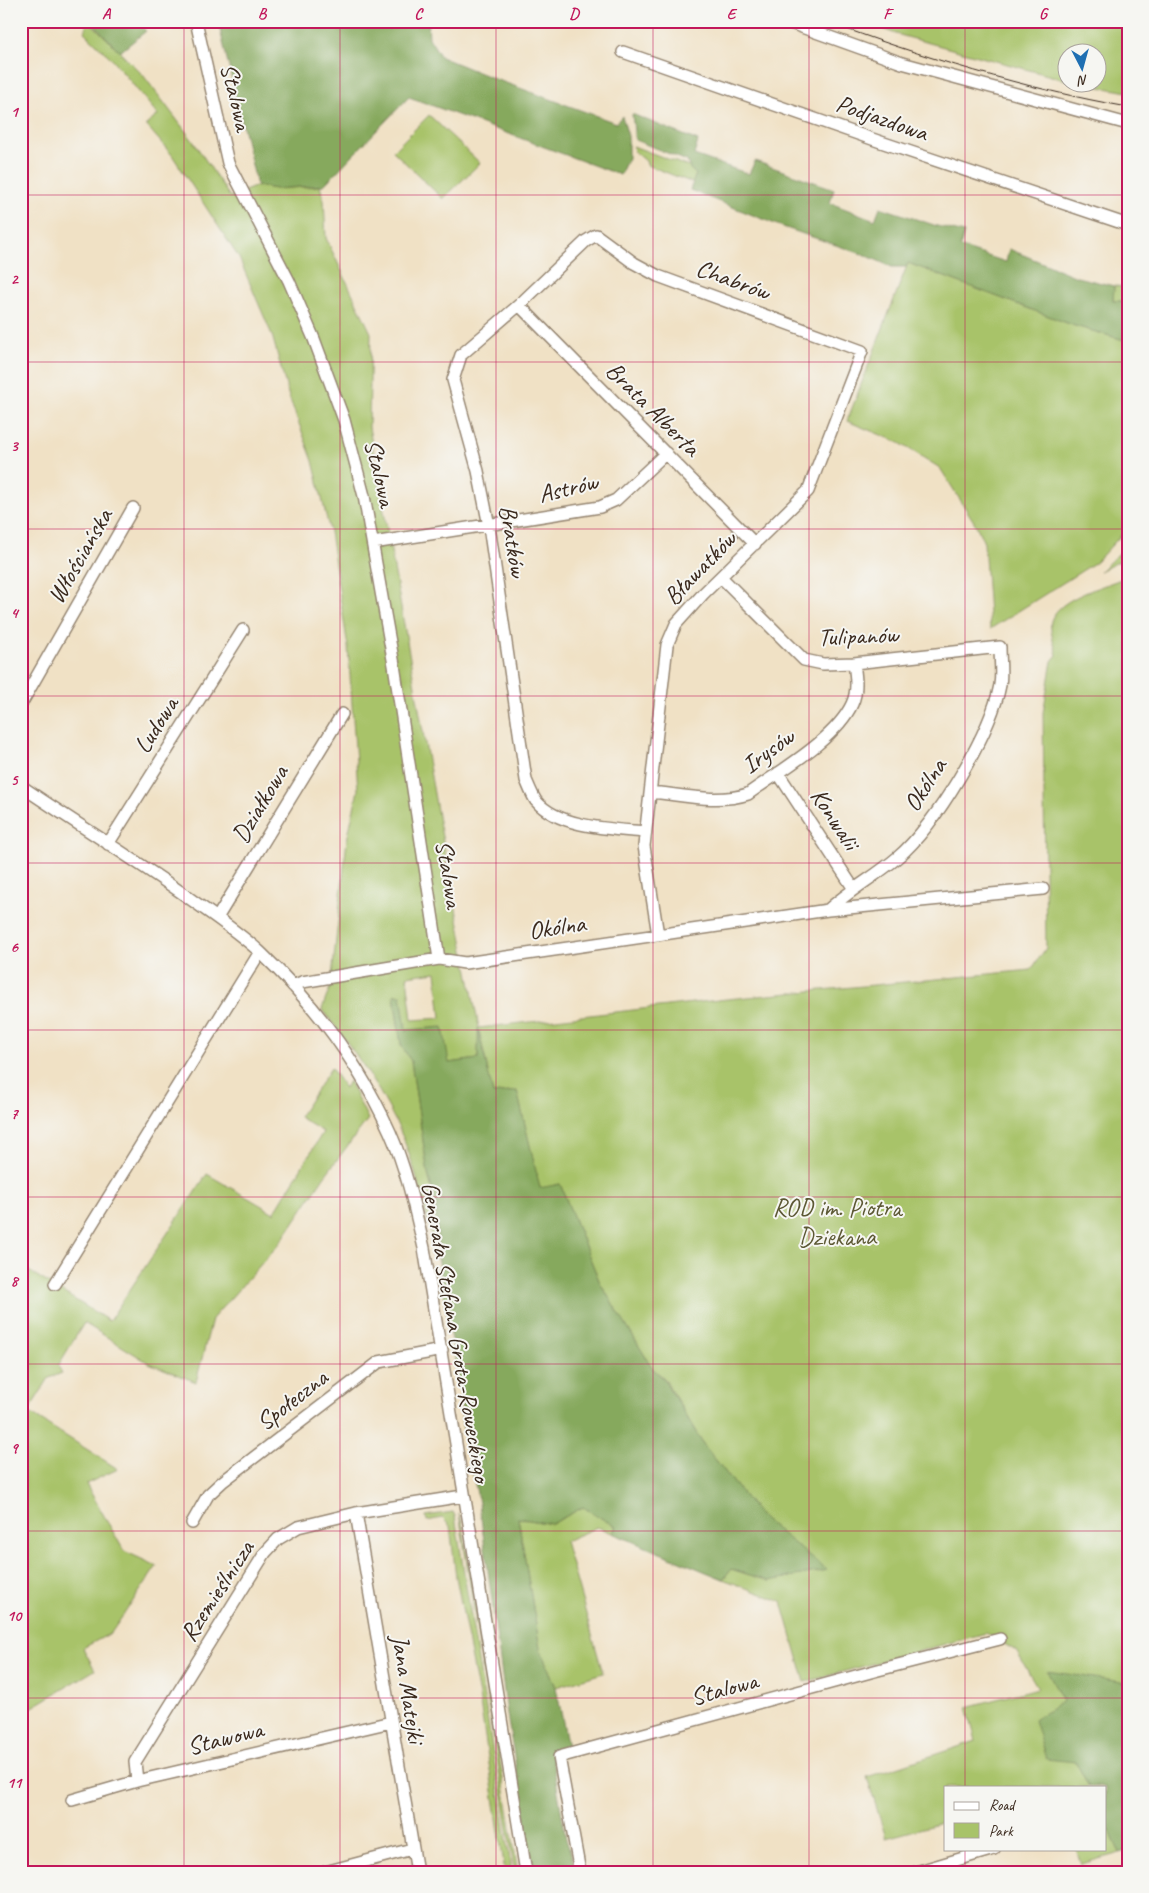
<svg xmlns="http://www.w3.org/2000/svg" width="1149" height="1893" viewBox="0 0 1149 1893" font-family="Caveat,sans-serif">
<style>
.green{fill:#a8c369;stroke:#727644;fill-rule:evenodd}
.forest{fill:#86a95d;stroke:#606a3e}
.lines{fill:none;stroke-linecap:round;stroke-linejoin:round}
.minor-casing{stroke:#968672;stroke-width:14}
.minor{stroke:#fff;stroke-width:11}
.tram{stroke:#3b2a1e;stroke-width:1}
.grid{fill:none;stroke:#c2185b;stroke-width:1;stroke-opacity:0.55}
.labels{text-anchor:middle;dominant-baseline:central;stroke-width:4;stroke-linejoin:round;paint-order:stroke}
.street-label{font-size:25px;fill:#3b2a1e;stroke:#f6f6f2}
.park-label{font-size:25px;fill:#5c5834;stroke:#f6f6f2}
.neatline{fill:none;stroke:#c2185b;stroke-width:2}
.grid-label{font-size:16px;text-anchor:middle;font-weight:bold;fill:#c2185b}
</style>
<rect width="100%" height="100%" fill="#f6f6f2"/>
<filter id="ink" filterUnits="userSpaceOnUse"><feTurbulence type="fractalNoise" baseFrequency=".02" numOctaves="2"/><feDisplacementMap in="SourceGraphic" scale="10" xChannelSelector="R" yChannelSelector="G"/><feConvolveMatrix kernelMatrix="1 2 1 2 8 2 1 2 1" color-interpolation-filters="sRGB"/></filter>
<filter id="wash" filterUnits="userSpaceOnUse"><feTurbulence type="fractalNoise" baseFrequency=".0096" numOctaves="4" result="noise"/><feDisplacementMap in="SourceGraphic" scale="20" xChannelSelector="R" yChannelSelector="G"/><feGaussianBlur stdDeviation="1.12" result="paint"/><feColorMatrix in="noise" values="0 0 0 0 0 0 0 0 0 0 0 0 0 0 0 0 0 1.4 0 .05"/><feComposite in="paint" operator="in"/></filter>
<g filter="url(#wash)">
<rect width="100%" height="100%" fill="#f0e1c5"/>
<path class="green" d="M 89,21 L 143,75 L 193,141 L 230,197 L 257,186 L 276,189 L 320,186 L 324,200 L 326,238 L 371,333 L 369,427 L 438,816 L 479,1028 L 727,999 L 1031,970 L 1046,948 L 1043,713 L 1052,661 L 1057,655 C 1055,646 1049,629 1051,621 C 1058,597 1107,586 1128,576 L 1128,1683 L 1048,1672 L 1063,1701 L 1076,1762 L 1089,1787 L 945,1787 L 945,1822 L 886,1838 L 867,1777 L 976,1741 L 967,1707 L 1038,1688 L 1016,1651 L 986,1633 L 805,1682 L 782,1602 L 723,1579 L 731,1569 L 769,1581 L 826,1570 L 761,1517 L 703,1444 L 664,1378 L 653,1369 L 600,1283 L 560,1184 L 540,1189 L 517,1091 L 493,1094 L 479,1031 L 478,1059 L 448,1063 L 406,1030 L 401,995 L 394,995 L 401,1045 L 411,1061 L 428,1174 L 436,1205 L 439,1262 C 425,1216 417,1164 395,1120 C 375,1080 350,1045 322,1009 L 331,985 L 347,840 L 358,790 L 348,647 L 330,532 L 313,461 L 289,397 L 272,335 L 239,258 L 172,155 L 146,125 L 158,115 L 111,58 L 84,32 ZM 436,972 L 441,1018 L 412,1020 L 407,976 Z
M 861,21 L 1128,21 L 1128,92 L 1076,83 L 1096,82 L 1096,52 L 1066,52 L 1066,80 L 896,34 Z
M 429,115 L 480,163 L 443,199 L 393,151 Z
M 633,146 L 689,167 L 696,174 L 693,183 L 647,165 L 646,161 L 634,151 Z
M 908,263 L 1075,326 L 1128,341 L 1128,528 L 1096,562 L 990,629 L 984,543 L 976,525 L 940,468 L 898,442 L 847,421 Z
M 1114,286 L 1128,287 L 1128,301 L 1113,301 Z
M 1128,545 L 1128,557 L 1100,571 Z
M 331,1068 L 345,1088 L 349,1081 L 368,1119 L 324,1177 L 280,1243 L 212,1319 L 196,1382 L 149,1363 L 84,1323 L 58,1366 L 62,1373 L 49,1378 L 28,1412 L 118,1469 L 86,1484 L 124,1551 L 157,1566 L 111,1633 L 83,1648 L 95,1670 L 21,1714 L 21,1266 L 109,1321 L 207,1174 L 274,1213 L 323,1132 L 299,1117 Z
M 583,1507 L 616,1527 L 612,1533 L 597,1527 L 565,1541 L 603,1673 L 556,1687 L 540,1649 L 518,1518 L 552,1524 Z
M 453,1512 L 455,1516 L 512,1872 L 505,1872 L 479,1696 L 456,1577 L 450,1526 L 442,1518 L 427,1521 L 426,1516 Z
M 459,1513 L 462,1522 L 518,1872 L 515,1872 L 513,1862 Z
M 1105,1821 L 1120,1853 L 1081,1864 L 1076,1849 L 1105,1849 Z"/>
<path class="forest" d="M 91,21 L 136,21 L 146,31 L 120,52 Z
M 218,21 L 355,21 L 377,29 L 381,21 L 428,21 L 429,38 L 441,57 L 495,79 L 616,123 L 622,116 L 628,136 L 628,158 L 620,175 L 409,97 L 324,185 L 276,189 L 257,186 Z
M 632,114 L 698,141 L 694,155 L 749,174 L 755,161 L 834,189 L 830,203 L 875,220 L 880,207 L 937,226 L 964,233 L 960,247 L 1006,262 L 1009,249 L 1077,277 L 1114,286 L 1113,301 L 1128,301 L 1128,341 L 1075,326 L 908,263 L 906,267 L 892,267 L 865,255 L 780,226 L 690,190 L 696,174 L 690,169 L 687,161 L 635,140 Z
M 394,995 L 401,995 L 406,1030 L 443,1027 L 449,1063 L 478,1059 L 478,1028 L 493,1094 L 517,1091 L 540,1188 L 560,1184 L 600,1283 L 653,1369 L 663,1378 L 703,1444 L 761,1517 L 827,1570 L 769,1581 L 731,1569 L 723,1579 L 612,1533 L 616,1527 L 583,1507 L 552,1524 L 518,1518 L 540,1649 L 556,1687 L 568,1747 L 551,1751 L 566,1839 L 577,1872 L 534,1872 L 508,1721 L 479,1503 L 462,1423 L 461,1388 L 446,1309 L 439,1262 L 436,1205 L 428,1174 L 411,1061 L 401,1045 Z
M 1047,1671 L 1128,1683 L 1128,1851 L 1120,1853 L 1105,1821 L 1105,1787 L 1089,1787 L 1076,1762 L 1046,1759 L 1034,1720 L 1063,1701 Z"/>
</g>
<g filter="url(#ink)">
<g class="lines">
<defs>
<path id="minor" d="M 196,21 L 228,163 L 289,281 L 314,339 L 344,420 L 364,496 L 394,665 L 439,959
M 785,21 L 902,63 L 1128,124
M 623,52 L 878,141 L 1128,225
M 519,305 L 755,544
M 373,543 L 600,507 L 616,500 L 666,453
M 721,577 L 804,660 L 823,664 L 854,663 L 1000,647 C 1000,660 1002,673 1000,685 C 991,733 935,826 898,857 C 876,876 850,890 828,910
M 21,704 L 133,508
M 778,773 L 854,889
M 21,786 C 74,822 129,856 182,893 C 208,912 236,930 260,952 C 314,1003 360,1065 390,1132 C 406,1168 415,1209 424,1248 L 526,1872
M 651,792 C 683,795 717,804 748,794 C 780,771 836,739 852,704 C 858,691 856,677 854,663
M 645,832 C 613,829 559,828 536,801 C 532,795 529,787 526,780 L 489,526 L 478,471 L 453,380 L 461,355 L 519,305 L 586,241 L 596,235 L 634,263 L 658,276 L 862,351 L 808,491 L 703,594 L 676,624 L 667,645 L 644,846 L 658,935
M 108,844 L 243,630
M 217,918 L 342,714
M 293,986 L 302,982 L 439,959 L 465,963 L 828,910 L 1043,889
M 55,1284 L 260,952
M 356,1513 L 417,1872
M 192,1523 L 208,1495 L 222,1482 L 379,1362 L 442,1350
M 137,1781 L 135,1762 L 265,1553 L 278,1539 L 298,1527 L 356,1513 L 463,1496
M 72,1800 L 137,1781 L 391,1722
M 325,1872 L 412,1849
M 580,1872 L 559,1757 L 878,1670 L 1000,1639
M 916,1872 L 994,1849"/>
</defs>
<use href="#minor" class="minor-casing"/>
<use href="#minor" class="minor"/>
<path class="tram" d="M 825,21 C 922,57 1026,89 1128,107"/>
</g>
</g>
<path class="grid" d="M 184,21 L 184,1872M 340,21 L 340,1872M 496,21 L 496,1872M 653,21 L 653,1872M 809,21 L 809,1872M 965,21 L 965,1787M 21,195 L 1128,195M 21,362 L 1128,362M 21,529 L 1128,529M 21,696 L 1128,696M 21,863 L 1128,863M 21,1030 L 1128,1030M 21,1197 L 1128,1197M 21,1364 L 1128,1364M 21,1531 L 1128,1531M 21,1698 L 1128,1698M 965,1849 L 965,1872"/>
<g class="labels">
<g class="street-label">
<text transform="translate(236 97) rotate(77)">Stalowa</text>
<text transform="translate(882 118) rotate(19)">Podjazdowa</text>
<text transform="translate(733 280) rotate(20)">Chabrów</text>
<text transform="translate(653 409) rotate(45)">Brata Alberta</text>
<text transform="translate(380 473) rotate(77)">Stalowa</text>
<text transform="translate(568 488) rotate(-13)">Astrów</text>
<text transform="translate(513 541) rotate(81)">Bratków</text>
<text transform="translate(80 556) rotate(-60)">Włościańska</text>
<text transform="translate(700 568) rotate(-46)">Bławatków</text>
<text transform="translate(858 636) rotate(-2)">Tulipanów</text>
<text transform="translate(156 725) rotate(-58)">Ludowa</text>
<text transform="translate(768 751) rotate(-36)">Irysów</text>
<text transform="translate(925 785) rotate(-57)">Okólna</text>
<text transform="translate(260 804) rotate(-59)">Działkowa</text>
<text transform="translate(835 819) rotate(57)">Konwalii</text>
<text transform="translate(449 874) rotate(81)">Stalowa</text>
<text transform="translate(557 927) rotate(-8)">Okólna</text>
<text transform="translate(456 1332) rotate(80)">Generała Stefana Grota-Roweckiego</text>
<text transform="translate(292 1400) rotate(-38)">Społeczna</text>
<text transform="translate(217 1591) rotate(-57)">Rzemieślnicza</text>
<text transform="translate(408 1689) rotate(81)">Jana Matejki</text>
<text transform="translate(724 1689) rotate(-15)">Stalowa</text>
<text transform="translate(225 1738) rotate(-14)">Stawowa</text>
</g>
<g class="park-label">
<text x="837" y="1208">ROD im. Piotra<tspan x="837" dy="29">Dziekana</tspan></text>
</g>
</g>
<rect width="1149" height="1893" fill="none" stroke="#f6f6f2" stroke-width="55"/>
<rect x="944" y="1786" width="162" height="65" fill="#f6f6f2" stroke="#aba49d"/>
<rect x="954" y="1802" width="25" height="8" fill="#ffffff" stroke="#aba49d"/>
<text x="989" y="1810" font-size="15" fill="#3b2a1e">Road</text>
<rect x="954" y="1823" width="25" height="15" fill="#a8c369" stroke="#aba49d"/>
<text x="989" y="1836" font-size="15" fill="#3b2a1e">Park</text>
<g transform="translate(1082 68) rotate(174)"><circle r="24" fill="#f6f6f2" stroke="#aba49d"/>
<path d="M0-4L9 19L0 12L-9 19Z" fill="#1f6fb2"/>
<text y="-8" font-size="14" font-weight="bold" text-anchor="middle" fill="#3b2a1e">N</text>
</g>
<rect x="28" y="28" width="1094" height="1838" class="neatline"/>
<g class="grid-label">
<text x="106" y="19">A</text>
<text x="262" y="19">B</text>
<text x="418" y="19">C</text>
<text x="574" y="19">D</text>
<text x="731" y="19">E</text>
<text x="887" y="19">F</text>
<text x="1043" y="19">G</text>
<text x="14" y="117">1</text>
<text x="14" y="284">2</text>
<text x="14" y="451">3</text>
<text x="14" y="618">4</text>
<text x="14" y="785">5</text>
<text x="14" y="952">6</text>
<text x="14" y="1119">7</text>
<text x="14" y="1286">8</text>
<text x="14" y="1453">9</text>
<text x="14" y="1621">10</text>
<text x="14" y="1788">11</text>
</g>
</svg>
